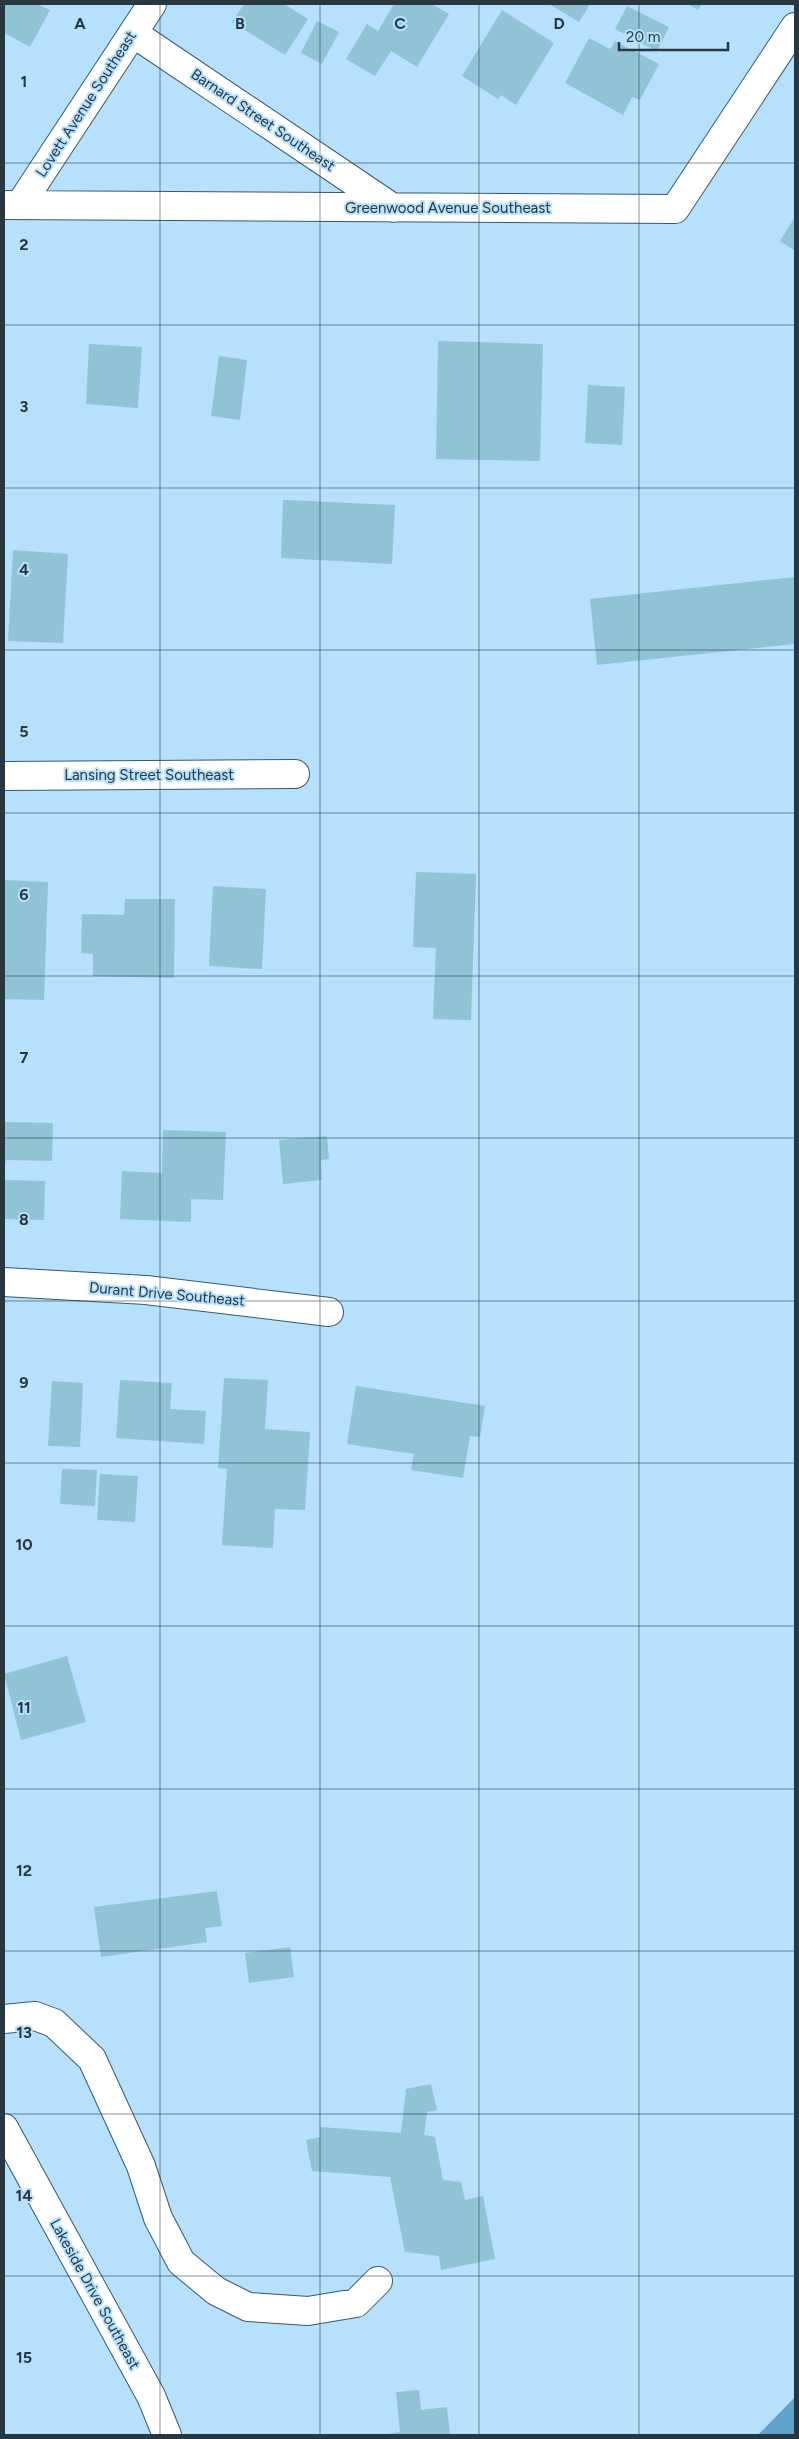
<svg xmlns="http://www.w3.org/2000/svg" width="799" height="2439" viewBox="0 0 799 2439" font-family="Figtree,sans-serif">
<style>
.water{fill:#61a2cb}
.building{fill:#90c4d4}
.lines{fill:none;stroke-linecap:round;stroke-linejoin:round}
.minor-casing{stroke:#345a72;stroke-width:30}
.major-casing{stroke:#345a72;stroke-width:30}
.minor{stroke:#fff;stroke-width:28}
.major{stroke:#fff;stroke-width:28}
.grid{fill:none;stroke:#273843;stroke-width:1;stroke-opacity:0.55}
.labels{text-anchor:middle;dominant-baseline:central;stroke-width:4;stroke-linejoin:round;paint-order:stroke}
.street-label{font-size:15px;fill:#273843;stroke:#b6e0fc}
.grid-label{font-size:16px;text-anchor:middle;font-weight:bold;fill:#273843;stroke:#b6e0fc;stroke-width:4;stroke-linejoin:round;paint-order:stroke}
</style>
<rect width="100%" height="100%" fill="#b6e0fc"/>
<path class="water" d="M 795,2397 L 795,2435 L 758,2435 Z"/>
<path class="building" d="M 4,4 L 37,4 L 50,10 L 30,47 L 4,33 Z
M 244,4 L 284,4 L 308,19 L 285,55 L 232,22 Z
M 394,4 L 432,4 L 449,14 L 417,67 L 391,51 L 375,76 L 346,59 L 367,24 L 378,31 Z
M 549,4 L 590,4 L 579,22 Z
M 688,4 L 702,4 L 698,10 Z
M 627,6 L 669,27 L 657,51 L 615,29 Z
M 502,10 L 554,43 L 516,105 L 501,95 L 498,99 L 462,76 Z
M 317,21 L 339,32 L 322,64 L 301,53 Z
M 589,38 L 610,49 L 615,41 L 659,64 L 640,100 L 632,97 L 623,115 L 565,83 Z
M 795,217 L 795,251 L 780,241 Z
M 438,341 L 543,344 L 540,461 L 436,459 Z
M 89,344 L 142,347 L 138,408 L 86,404 Z
M 219,356 L 247,360 L 240,420 L 211,416 Z
M 588,385 L 625,387 L 622,445 L 585,443 Z
M 283,500 L 395,505 L 392,564 L 281,558 Z
M 13,550 L 68,554 L 63,643 L 8,641 Z
M 795,577 L 795,644 L 597,665 L 590,599 Z
M 416,872 L 476,874 L 471,1020 L 433,1019 L 436,948 L 413,947 Z
M 4,880 L 48,882 L 44,1000 L 4,999 Z
M 213,886 L 266,889 L 262,969 L 209,966 Z
M 125,899 L 175,899 L 174,978 L 93,976 L 93,954 L 81,953 L 82,914 L 124,915 Z
M 4,1122 L 53,1123 L 52,1161 L 6,1160 L 4,1166 Z
M 163,1130 L 226,1132 L 223,1200 L 191,1199 L 191,1222 L 120,1219 L 122,1171 L 162,1173 Z
M 327,1136 L 329,1159 L 321,1160 L 322,1180 L 283,1184 L 279,1140 Z
M 4,1180 L 45,1181 L 44,1220 L 4,1219 Z
M 224,1378 L 268,1380 L 265,1429 L 310,1432 L 305,1510 L 275,1509 L 273,1548 L 222,1545 L 227,1469 L 218,1468 Z
M 120,1380 L 172,1383 L 170,1409 L 206,1411 L 204,1444 L 116,1438 Z
M 52,1381 L 83,1383 L 80,1447 L 48,1446 Z
M 356,1386 L 485,1406 L 480,1437 L 470,1436 L 463,1478 L 411,1470 L 414,1454 L 347,1444 Z
M 62,1469 L 97,1470 L 95,1506 L 60,1504 Z
M 100,1474 L 138,1476 L 135,1522 L 97,1520 Z
M 67,1656 L 86,1722 L 21,1740 L 4,1674 Z
M 217,1891 L 222,1926 L 205,1928 L 207,1942 L 101,1957 L 94,1907 Z
M 290,1947 L 294,1977 L 249,1983 L 245,1953 Z
M 431,2084 L 437,2110 L 427,2112 L 424,2135 L 435,2137 L 443,2180 L 461,2182 L 465,2200 L 483,2196 L 495,2259 L 441,2270 L 439,2256 L 405,2252 L 390,2177 L 312,2171 L 306,2140 L 320,2137 L 320,2127 L 401,2133 L 406,2089 Z
M 419,2390 L 421,2410 L 447,2407 L 450,2435 L 383,2435 L 400,2432 L 396,2392 Z"/>
<g class="lines">
<defs>
<path id="minor" d="M 133,33 L 393,208
M 4,205 L 675,209 L 795,27
M 20,205 L 152,4
M 4,776 L 295,774
M 4,1282 L 146,1290 L 329,1312
M 4,2019 L 35,2016 L 54,2023 L 92,2059 L 141,2166 L 158,2218 L 181,2262 L 216,2291 L 248,2307 L 308,2311 L 356,2303 L 378,2281"/>
<path id="major" d="M 4,2128 L 151,2396 L 167,2435"/>
</defs>
<use href="#minor" class="minor-casing"/>
<use href="#major" class="major-casing"/>
<use href="#minor" class="minor"/>
<use href="#major" class="major"/>
</g>
<path class="grid" d="M 160,4 L 160,2435M 320,4 L 320,2435M 479,4 L 479,2435M 639,4 L 639,2435M 4,163 L 795,163M 4,325 L 795,325M 4,488 L 795,488M 4,650 L 795,650M 4,813 L 795,813M 4,976 L 795,976M 4,1138 L 795,1138M 4,1301 L 795,1301M 4,1463 L 795,1463M 4,1626 L 795,1626M 4,1789 L 795,1789M 4,1951 L 795,1951M 4,2114 L 795,2114M 4,2276 L 795,2276"/>
<g class="labels">
<g class="street-label">
<text transform="translate(86 104) rotate(-57)">Lovett Avenue Southeast</text>
<text transform="translate(263 120) rotate(34)">Barnard Street Southeast</text>
<text x="448" y="208">Greenwood Avenue Southeast</text>
<text x="149" y="775">Lansing Street Southeast</text>
<text transform="translate(167 1294) rotate(5)">Durant Drive Southeast</text>
<text transform="translate(95 2294) rotate(61)">Lakeside Drive Southeast</text>
</g>
</g>
<g class="grid-label">
<text x="80" y="29">A</text>
<text x="240" y="29">B</text>
<text x="400" y="29">C</text>
<text x="559" y="29">D</text>
<text x="24" y="87">1</text>
<text x="24" y="250">2</text>
<text x="24" y="412">3</text>
<text x="24" y="575">4</text>
<text x="24" y="737">5</text>
<text x="24" y="900">6</text>
<text x="24" y="1063">7</text>
<text x="24" y="1225">8</text>
<text x="24" y="1388">9</text>
<text x="24" y="1550">10</text>
<text x="24" y="1713">11</text>
<text x="24" y="1876">12</text>
<text x="24" y="2038">13</text>
<text x="24" y="2201">14</text>
<text x="24" y="2363">15</text>
</g>
<rect width="799" height="2439" fill="none" stroke="#273843" stroke-width="10"/>
<path d="M619 42v8h109v-8" fill="none" stroke="#273843" stroke-width="2.5"/>
<text x="626" y="42" font-size="15" fill="#273843" stroke="#b6e0fc" stroke-width="4" paint-order="stroke">20 m</text>
</svg>
